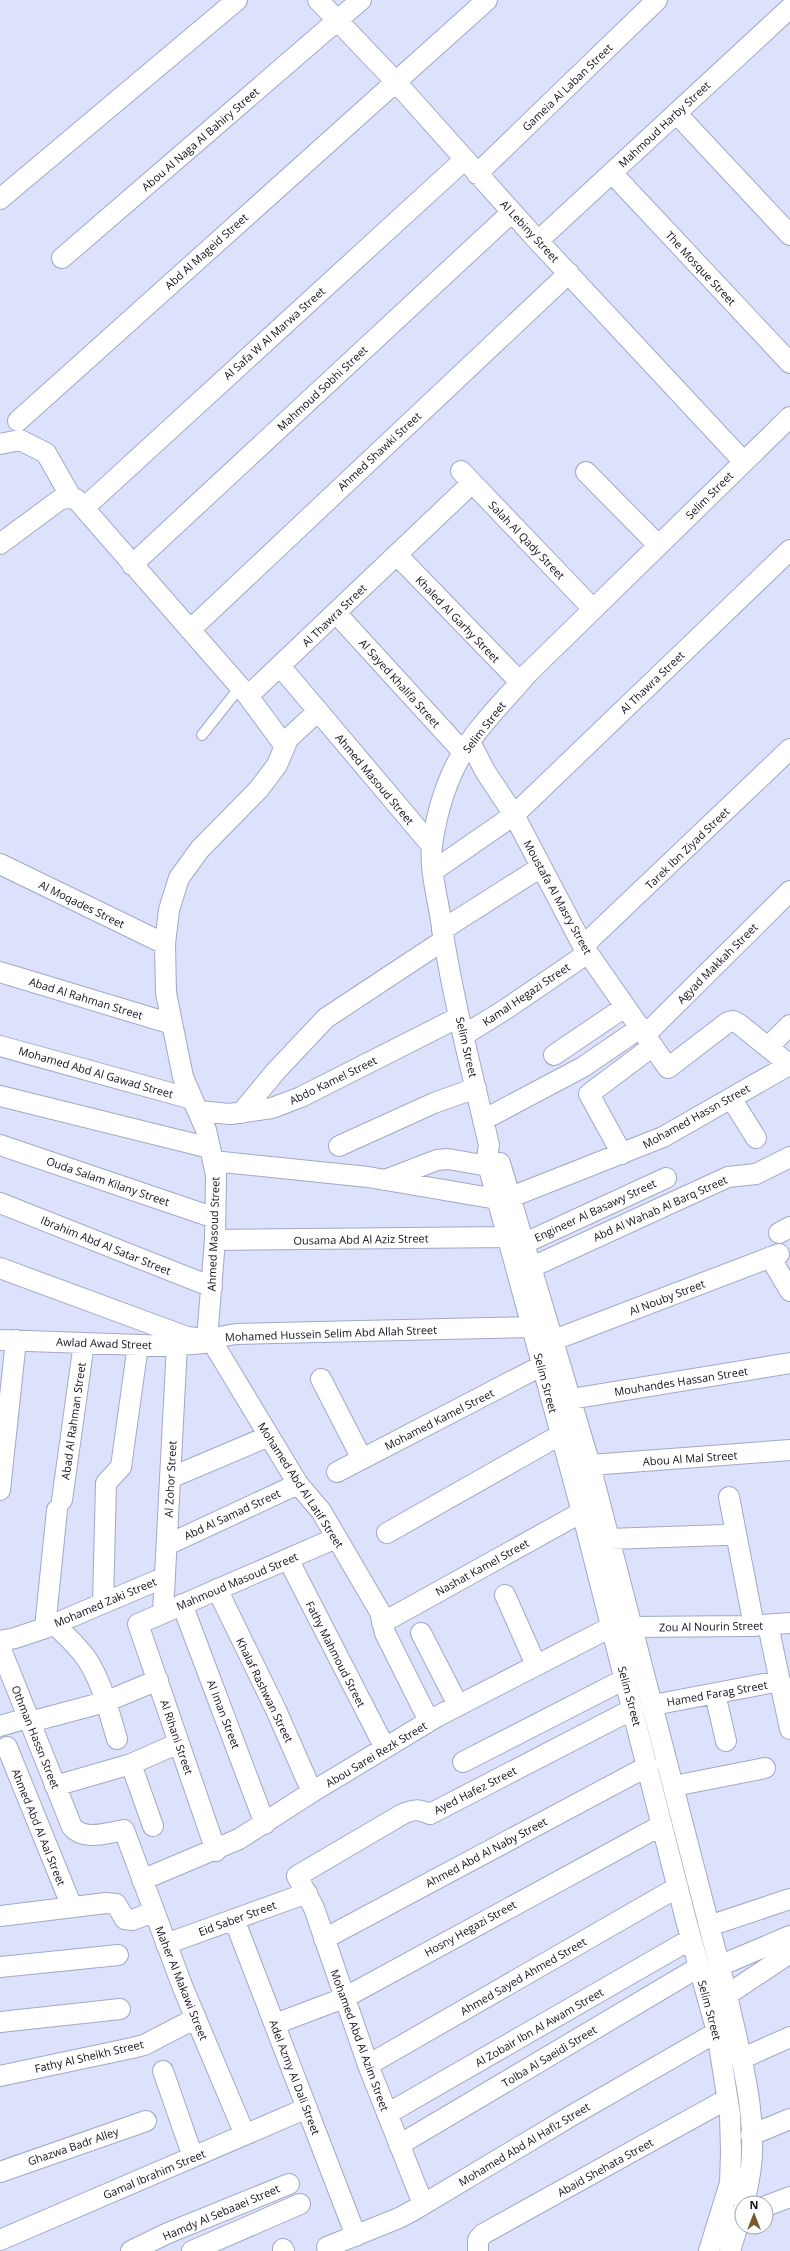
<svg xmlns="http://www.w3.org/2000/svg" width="790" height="2251" viewBox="0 0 790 2251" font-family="'Open Sans',sans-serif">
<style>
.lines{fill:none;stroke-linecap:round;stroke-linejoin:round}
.service-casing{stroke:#a2a8c8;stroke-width:12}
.minor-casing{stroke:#a2a8c8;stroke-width:22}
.service{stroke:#fff;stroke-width:10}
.minor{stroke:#fff;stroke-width:20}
.labels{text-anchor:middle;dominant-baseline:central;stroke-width:3.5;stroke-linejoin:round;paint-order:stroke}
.street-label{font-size:11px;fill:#10111c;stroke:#fff}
</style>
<rect width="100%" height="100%" fill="#dce1fc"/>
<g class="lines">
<defs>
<path id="service" d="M 202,735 L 240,687"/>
<path id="minor" d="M 318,0 L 395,81 L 538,241 L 743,461
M 676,113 L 790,235
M 612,173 L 790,363
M 477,174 L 657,0
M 0,199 L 237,0
M 538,241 L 790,8
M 62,258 L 361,0
M 18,421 L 487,0
M 0,444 L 20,440 L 46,453 L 71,497
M 461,471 L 593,609
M 586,472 L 658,545
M 85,507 L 464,160
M 0,544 L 58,501 L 64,498 L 76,499 L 248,696 L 284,745
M 397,555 L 520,682
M 132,565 L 512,212
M 336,613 L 463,752
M 190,630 L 569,273
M 280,666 L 432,846
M 248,696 L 472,483
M 470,742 L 485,771 L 514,815 L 583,946 L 668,1068 L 728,1022 L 733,1021 L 739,1024 L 790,1065
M 0,864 L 165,944
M 433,871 L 514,815 L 790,550
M 442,930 L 541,867
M 583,946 L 790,749
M 0,972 L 172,1024
M 464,1035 L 506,1009 L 588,953
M 645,1035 L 790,891
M 0,1046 L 192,1099
M 768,1047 L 790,1025
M 554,1055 L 625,1007
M 0,1096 L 210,1148
M 731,1098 L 756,1138
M 198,1111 L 230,1114 L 272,1108 L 301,1097 L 459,1017
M 241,1113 L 276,1071 L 326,1018 L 444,940
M 483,1120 L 583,1067 L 640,1028
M 0,1145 L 215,1218
M 339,1146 L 434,1103 L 476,1088
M 622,1154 L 589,1094 L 653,1046
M 213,1161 L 368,1177 L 497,1199
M 500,1163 L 590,1465 L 727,1995 C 738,2046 754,2099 752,2152 C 752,2169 748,2186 744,2203
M 385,1180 L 437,1160 L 448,1159 L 488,1166
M 511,1197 L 663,1137 L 789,1065
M 0,1203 L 212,1287
M 779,1233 L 790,1227
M 215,1240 L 507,1237
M 525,1243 L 666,1178
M 770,1257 L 790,1291
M 532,1267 L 728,1177 L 756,1174 L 790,1157
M 0,1268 L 187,1337 L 207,1339 L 236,1334 L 531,1327
M 210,1338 L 298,1484 L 321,1511 L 380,1612 L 385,1633 L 429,1721
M 0,1340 L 169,1346 L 204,1343 L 207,1339 L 215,1240 L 216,1175 L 206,1130 L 183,1077 L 166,993 L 165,944 L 169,910 L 179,878 L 200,849 L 259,789 L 277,765 L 288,739 L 318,711
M 554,1340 L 779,1254
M 321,1379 L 362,1459
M 571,1399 L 790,1363
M 590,1465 L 790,1450
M 337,1472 L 541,1366
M 170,1478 L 269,1436
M 0,1490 L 16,1340
M 729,1497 L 754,1626
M 62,1500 L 84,1343
M 387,1533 L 560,1435
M 609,1539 L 724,1535
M 167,1545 L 298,1484
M 288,1559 L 385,1748
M 217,1589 L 276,1710 L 312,1792
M 505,1595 L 536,1665
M 103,1603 L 106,1483 L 121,1467 L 138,1345
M 182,1604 L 265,1824
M 163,1613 L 177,1345
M 382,1623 L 582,1512
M 54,1624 C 65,1635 77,1645 86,1658 C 102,1681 109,1713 117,1739
M 768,1625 L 790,1729
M 632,1627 L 748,1626 L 790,1623
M 45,1628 L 57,1510
M 421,1633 L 458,1705
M 0,1641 L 15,1638 L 45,1628 L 165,1577
M 0,1647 L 72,1827 C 84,1841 107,1833 124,1830 L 183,1988 L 245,2135
M 715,1694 L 726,1741
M 653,1705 L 780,1681
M 30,1722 L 105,1702 L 158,1680
M 0,1726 L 28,1718
M 7,1747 L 72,1907
M 463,1762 L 625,1679
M 131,1764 L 153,1826
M 55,1786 L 131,1764 L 179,1743
M 674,1786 L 765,1768
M 216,1851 L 138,1624 L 336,1538
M 142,1880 L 239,1839 L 312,1792 L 438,1716 L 611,1627
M 0,1916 L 106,1903 L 116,1904 L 125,1919 L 132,1920 L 154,1912
M 234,1919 L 356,2236
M 709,1926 L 790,1899
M 324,1939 L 648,1766
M 166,1944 L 307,1893
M 719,1966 L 790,1936
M 0,1967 L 118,1955
M 727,1995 L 790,1953
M 0,2022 L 120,2009
M 275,2024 L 344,1998 L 662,1825
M 741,2059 L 790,2037
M 368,2065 L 678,1887
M 163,2071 L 193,2157
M 0,2076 L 132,2048 L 144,2045 L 196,2018
M 387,2114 L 691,1939
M 751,2135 L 790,2119
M 399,2145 L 699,1967
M 0,2172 L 146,2121
M 423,2204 L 368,2065 L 314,1908 L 297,1876 L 401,1815 C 413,1809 418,1809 430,1814 L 633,1709
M 766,2206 L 790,2197
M 0,2240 L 307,2108
M 327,2247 L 399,2218 L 414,2210 L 571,2116 L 717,2032
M 283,2249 L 284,2251
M 131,2251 L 168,2233 L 289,2184
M 192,2251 L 300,2204
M 478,2251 L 478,2240 L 483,2234 L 727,2099
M 709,2251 L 730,2183 L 731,2152 L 730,2115 L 717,2032 L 686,1920 L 582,1512 L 490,1172 L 487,1158 L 489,1145 C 471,1068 451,992 440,914 C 436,892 430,868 432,845 C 436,818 443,791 455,767 C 472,731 502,704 527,674 L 790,417
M 730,2251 L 742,2212"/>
</defs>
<use href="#service" class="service-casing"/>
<use href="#minor" class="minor-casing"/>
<use href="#service" class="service"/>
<use href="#minor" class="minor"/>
</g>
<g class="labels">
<g class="street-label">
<text transform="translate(567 87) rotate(-44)">Gameia Al Laban Street</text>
<text transform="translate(664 124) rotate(-43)">Mahmoud Harby Street</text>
<text transform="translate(200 139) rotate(-41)">Abou Al Naga Al Bahiry Street</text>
<text transform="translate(530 231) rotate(47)">Al Lebiny Street</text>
<text transform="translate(206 251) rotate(-42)">Abd Al Mageid Street</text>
<text transform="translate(701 268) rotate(47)">The Mosque Street</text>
<text transform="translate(274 333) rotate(-42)">Al Safa W Al Marwa Street</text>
<text transform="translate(322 388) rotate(-43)">Mahmoud Sobhi Street</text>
<text transform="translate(379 451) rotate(-43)">Ahmed Shawki Street</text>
<text transform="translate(709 495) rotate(-45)">Selim Street</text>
<text transform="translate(527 540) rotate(46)">Salah Al Qady Street</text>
<text transform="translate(334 615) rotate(-44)">Al Thawra Street</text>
<text transform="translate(458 619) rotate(46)">Khaled Al Garhy Street</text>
<text transform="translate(652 682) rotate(-44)">Al Thawra Street</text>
<text transform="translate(400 683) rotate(48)">Al Sayed Khalifa Street</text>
<text transform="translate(484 727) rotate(-52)">Selim Street</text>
<text transform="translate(375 779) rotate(50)">Ahmed Masoud Street</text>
<text transform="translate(687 848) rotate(-44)">Tarek Ibn Ziyad Street</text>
<text transform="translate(558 897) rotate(61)">Moustafa Al Masry Street</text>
<text transform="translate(82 904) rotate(26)">Al Moqades Street</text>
<text transform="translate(717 963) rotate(-45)">Agyad Makkah Street</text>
<text transform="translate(526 994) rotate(-34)">Kamal Hegazi Street</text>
<text transform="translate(86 998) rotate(17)">Abad Al Rahman Street</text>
<text transform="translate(467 1047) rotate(77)">Selim Street</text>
<text transform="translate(96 1072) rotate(16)">Mohamed Abd Al Gawad Street</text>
<text transform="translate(333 1080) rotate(-26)">Abdo Kamel Street</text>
<text transform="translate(696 1116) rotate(-29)">Mohamed Hassn Street</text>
<text transform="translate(108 1181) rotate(19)">Ouda Salam Kilany Street</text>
<text transform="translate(660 1208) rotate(-24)">Abd Al Wahab Al Barq Street</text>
<text transform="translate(595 1210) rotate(-25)">Engineer Al Basawy Street</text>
<text transform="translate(213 1234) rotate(-88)">Ahmed Masoud Street</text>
<text transform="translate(361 1239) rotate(-1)">Ousama Abd Al Aziz Street</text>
<text transform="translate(106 1245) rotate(22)">Ibrahim Abd Al Satar Street</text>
<text transform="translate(667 1297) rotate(-21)">Al Nouby Street</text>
<text transform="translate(331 1333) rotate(-2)">Mohamed Hussein Selim Abd Allah Street</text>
<text transform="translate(104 1343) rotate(2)">Awlad Awad Street</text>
<text transform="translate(681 1381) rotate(-9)">Mouhandes Hassan Street</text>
<text transform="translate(546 1383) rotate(75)">Selim Street</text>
<text transform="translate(439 1419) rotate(-27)">Mohamed Kamel Street</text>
<text transform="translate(73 1421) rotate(-82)">Abad Al Rahman Street</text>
<text transform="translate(690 1458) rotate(-4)">Abou Al Mal Street</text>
<text transform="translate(170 1479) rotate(-87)">Al Zohor Street</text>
<text transform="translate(301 1485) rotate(57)">Mohamed Abd Al Latif Street</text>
<text transform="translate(232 1514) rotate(-25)">Abd Al Samad Street</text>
<text transform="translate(482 1567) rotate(-29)">Nashat Kamel Street</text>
<text transform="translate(237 1581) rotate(-23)">Mahmoud Masoud Street</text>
<text transform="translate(105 1602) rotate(-23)">Mohamed Zaki Street</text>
<text transform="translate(711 1626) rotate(-1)">Zou Al Nourin Street</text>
<text transform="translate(336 1654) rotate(63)">Fathy Mahmoud Street</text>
<text transform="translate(265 1690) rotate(64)">Khalaf Rashwan Street</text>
<text transform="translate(717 1693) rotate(-10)">Hamed Farag Street</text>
<text transform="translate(630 1696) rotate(75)">Selim Street</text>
<text transform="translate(224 1714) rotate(69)">Al Iman Street</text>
<text transform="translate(36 1737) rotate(68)">Othman Hassn Street</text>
<text transform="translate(177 1737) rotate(71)">Al Rihani Street</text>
<text transform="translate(376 1754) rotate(-31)">Abou Sarei Rezk Street</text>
<text transform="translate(475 1790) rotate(-27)">Ayed Hafez Street</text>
<text transform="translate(39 1827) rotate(68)">Ahmed Abd Al Aal Street</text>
<text transform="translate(486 1852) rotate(-28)">Ahmed Abd Al Naby Street</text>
<text transform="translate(237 1918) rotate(-20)">Eid Saber Street</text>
<text transform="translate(470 1928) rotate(-29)">Hosny Hegazi Street</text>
<text transform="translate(523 1976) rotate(-30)">Ahmed Sayed Ahmed Street</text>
<text transform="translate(182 1983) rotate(68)">Maher Al Makawi Street</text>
<text transform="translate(710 2010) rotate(75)">Selim Street</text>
<text transform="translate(539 2027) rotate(-30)">Al Zobair Ibn Al Awam Street</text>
<text transform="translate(360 2040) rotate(70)">Mohamed Abd Al Azim Street</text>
<text transform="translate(89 2056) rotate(-13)">Fathy Al Sheikh Street</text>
<text transform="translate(549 2056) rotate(-31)">Tolba Al Saeidi Street</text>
<text transform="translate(295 2077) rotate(69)">Adel Azmy Al Dali Street</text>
<text transform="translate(524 2144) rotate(-31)">Mohamed Abd Al Hafiz Street</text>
<text transform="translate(73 2146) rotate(-19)">Ghazwa Badr Alley</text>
<text transform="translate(605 2167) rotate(-29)">Abaid Shehata Street</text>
<text transform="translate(154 2174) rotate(-23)">Gamal Ibrahim Street</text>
<text transform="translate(221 2212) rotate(-23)">Hamdy Al Sebaaei Street</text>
</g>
</g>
<g transform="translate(754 2215)"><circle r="19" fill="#ffffff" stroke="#9fa0a4"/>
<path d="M0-3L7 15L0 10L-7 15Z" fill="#7a5b30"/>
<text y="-6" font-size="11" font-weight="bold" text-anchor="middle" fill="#10111c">N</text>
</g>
</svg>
